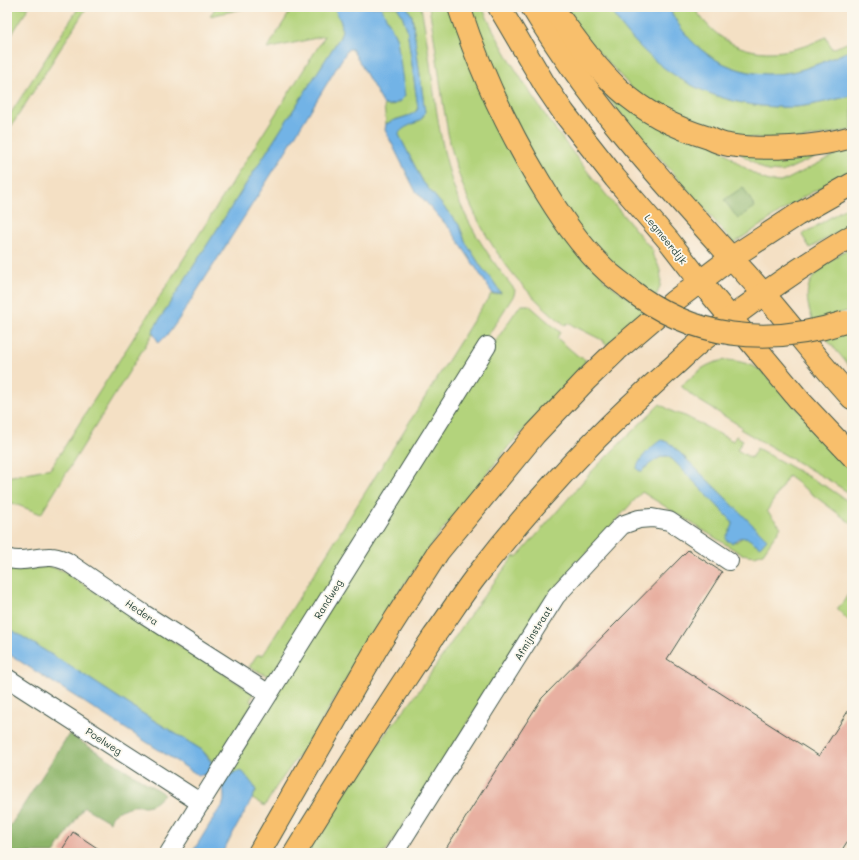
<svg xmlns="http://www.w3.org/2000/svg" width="859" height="860" viewBox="0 0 859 860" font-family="Mali,sans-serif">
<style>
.green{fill:#b3d37b;stroke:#698858;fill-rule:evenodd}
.forest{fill:#8eb56b;stroke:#567950}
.water{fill:#72b3e6;stroke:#48788d}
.building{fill:#e8b0a1}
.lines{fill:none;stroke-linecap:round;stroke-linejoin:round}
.minor-casing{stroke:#3f554a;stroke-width:20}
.primary-casing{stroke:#3f554a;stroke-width:24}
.trunk-casing{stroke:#3f554a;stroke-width:24}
.minor{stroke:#fff;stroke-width:18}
.primary{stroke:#f8bf6c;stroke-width:22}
.trunk{stroke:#f8bf6c;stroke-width:22}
.trunk-bridge-casing{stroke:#3f554a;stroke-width:24;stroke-linecap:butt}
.trunk-bridge{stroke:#f8bf6c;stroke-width:22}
.labels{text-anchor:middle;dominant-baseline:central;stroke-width:3.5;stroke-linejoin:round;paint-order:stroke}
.street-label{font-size:10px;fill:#1f3d34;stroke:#fbf7ec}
</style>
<rect width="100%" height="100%" fill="#fbf7ec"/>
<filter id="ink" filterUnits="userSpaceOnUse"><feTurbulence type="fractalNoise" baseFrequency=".025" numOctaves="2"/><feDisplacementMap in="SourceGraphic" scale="8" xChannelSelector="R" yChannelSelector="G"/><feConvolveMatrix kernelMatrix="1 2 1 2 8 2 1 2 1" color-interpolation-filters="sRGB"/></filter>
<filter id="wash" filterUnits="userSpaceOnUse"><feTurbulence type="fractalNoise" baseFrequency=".012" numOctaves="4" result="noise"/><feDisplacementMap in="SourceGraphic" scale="16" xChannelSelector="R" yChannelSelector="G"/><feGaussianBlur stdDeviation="0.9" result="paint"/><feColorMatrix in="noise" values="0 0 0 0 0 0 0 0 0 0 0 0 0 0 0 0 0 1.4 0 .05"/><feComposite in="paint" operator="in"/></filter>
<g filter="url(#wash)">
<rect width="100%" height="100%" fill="#f4e0c4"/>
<path class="green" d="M 12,7 L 29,7 L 7,42 L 7,14 Z
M 79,7 L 87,7 L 7,133 L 7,119 Z
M 216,7 L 251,7 L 210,16 Z
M 293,7 L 334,7 C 339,19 345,25 340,37 L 154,328 L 153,333 L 41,514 L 7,501 L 7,477 L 51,468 L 325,36 L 267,49 Z
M 381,7 L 397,7 L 402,15 L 407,29 L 418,107 L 414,114 L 394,120 L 386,124 L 384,105 L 390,106 L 401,101 L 397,39 Z
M 407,7 L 421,7 C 432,61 434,118 449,171 C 460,215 487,255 515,290 L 514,295 L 270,677 L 249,667 L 257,655 L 263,655 L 483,305 L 489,299 L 490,295 L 501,293 L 491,278 L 482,268 L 466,243 L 459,225 L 423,182 L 399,135 L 399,133 L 405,127 L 421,120 L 425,112 L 412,16 Z
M 429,7 L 454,7 C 477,75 506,139 545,199 C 563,227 582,253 605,276 L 603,279 L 623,294 L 636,302 L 645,290 L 615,265 L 613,266 C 541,196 498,100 465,7 L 482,7 C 524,98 590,176 654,252 L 652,254 C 665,273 664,289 648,306 L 650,308 L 607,345 L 604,343 L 604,341 L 568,323 L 565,325 C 504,278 463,210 448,133 C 440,91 437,49 429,7 Z
M 557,7 L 608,7 C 652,73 715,110 795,107 C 812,106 835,99 852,96 L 852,130 L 788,141 L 714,134 L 640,97 Z
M 669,7 L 694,7 C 717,45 754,60 798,48 C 807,46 817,41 826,37 L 832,49 L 852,41 L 852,50 C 831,58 808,70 786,73 C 736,80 689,53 669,7 Z
M 587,70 L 719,147 L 739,164 L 761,178 L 769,181 L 780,182 L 788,179 L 852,146 L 852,171 L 805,196 L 734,243 L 616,108 L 599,86 Z
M 835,146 L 813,158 L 782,172 L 767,171 L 738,152 Z
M 852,204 L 852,224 L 810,248 L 802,235 Z
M 852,246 L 852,310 L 837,314 L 844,334 L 852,330 L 852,369 C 843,358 833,347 824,336 C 821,333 816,329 814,324 C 806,302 801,283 824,267 L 823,265 Z
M 522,305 L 529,305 L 560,332 L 557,338 L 578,356 L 586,360 L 576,376 L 509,446 L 434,541 L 395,598 L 360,655 L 313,736 L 276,787 L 265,806 L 252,799 L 256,791 L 239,771 L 231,774 L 228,773 L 491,348 L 518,308 Z
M 727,360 C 740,361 751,364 762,371 L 852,466 L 852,495 L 832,482 L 740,429 L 742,427 L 695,398 L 681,386 C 699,372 703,363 727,360 Z
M 660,404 L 673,412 L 685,416 L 733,441 L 736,436 L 743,440 L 737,450 L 751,458 L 757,448 L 830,489 L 852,504 L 852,524 L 788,476 L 767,511 L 781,527 L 763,553 L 755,556 L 741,554 L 642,492 L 597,541 L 549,596 L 385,853 L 306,853 L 369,755 L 418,692 L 474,609 L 514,556 L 516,557 L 521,553 L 592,471 ZM 663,440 L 672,445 L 767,539 L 743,537 L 736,542 L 726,537 L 732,528 L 733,524 L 731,520 L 685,471 L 668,456 C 658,456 649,464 642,471 L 640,471 L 637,469 C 639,456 654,448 663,440 Z
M 48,566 L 61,570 L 252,692 L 253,695 L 250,701 L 253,704 L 215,764 L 202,750 L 142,713 L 84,675 L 7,627 L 7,568 C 20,572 34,568 48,566 Z
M 852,588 L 852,624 L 837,609 L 844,601 Z"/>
<path class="forest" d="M 743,187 L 755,207 L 738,219 L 724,200 Z
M 69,734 L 164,794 C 145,815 142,800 123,809 C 119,810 115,813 112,816 L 110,822 L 84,807 L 54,853 L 7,853 L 7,831 Z"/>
<path class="water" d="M 334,7 L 381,7 L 397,39 L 405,96 C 399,103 393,106 384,105 L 353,51 L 352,49 L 348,49 L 276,167 L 181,316 L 169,333 L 159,343 L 153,333 L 154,328 L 340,37 C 345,25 339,19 334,7 Z
M 397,7 L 407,7 L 412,16 L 425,112 C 422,125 406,123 399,133 L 399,135 L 423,182 L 459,225 L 466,243 L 482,268 L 491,278 L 501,293 L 493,294 L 451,230 L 415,190 L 385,130 L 386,124 C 396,118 413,117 418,109 L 407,29 L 402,15 Z
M 608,7 L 669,7 C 689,53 736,80 786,73 C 808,70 831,58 852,50 L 852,96 C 835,99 812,106 795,107 C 715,110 652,74 608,7 Z
M 661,440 L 667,442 L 672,445 L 767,539 L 760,547 L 746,537 L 739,538 L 732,543 L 726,540 C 726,534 732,530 733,524 L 731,520 L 673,460 C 672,459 669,457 667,456 C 660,455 647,466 642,471 L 640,471 L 637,469 C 637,460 653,445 661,440 Z
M 7,627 L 84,675 L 142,713 L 202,750 L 212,763 L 231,774 L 239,771 L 243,772 L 254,786 L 256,791 L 252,799 L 222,853 L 192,853 L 218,811 C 226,805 224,795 223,786 L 204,775 L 198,775 L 7,653 Z"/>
<g id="blocks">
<path class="building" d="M 688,550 L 722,572 L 667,659 L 819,756 L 852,705 L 852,834 L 840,853 L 443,853 L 542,698 Z
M 73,832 L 105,853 L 60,853 Z"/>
</g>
</g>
<g filter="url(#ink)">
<use href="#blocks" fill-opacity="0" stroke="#3f554a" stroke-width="1"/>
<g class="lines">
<defs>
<path id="minor" d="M 7,558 C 21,564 36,556 51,557 C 57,557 61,559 66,561 L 144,614 L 269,694
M 7,678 L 201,803
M 169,853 L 487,346
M 394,853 L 556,596 L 622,525 L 639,519 L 652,518 L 669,521 L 729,561"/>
<path id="primary" d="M 499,7 L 545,85 L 564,113 L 615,178 L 669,241 L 700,281 L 801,402 L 852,456
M 532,7 C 593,109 677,197 756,285 C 789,322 818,362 852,398"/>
<path id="trunk" d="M 459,7 C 479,68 506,126 539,181 C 558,213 579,245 607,271 C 613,277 621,282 628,288
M 552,7 C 573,35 593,65 619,89 C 644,112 676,128 709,138 C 715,141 722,144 729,145 C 765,151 817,147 852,137
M 259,853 L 378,646 L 438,552 L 535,434 L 587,379 L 617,350 L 673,302 L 731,258 L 797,215 L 852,184
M 295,853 C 340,780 386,707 434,636 C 449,616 462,594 478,574 C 535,500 598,433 668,371 C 680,361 691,349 703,340 C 750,302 800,267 852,236"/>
</defs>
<use href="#minor" class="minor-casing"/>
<use href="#primary" class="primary-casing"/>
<use href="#trunk" class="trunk-casing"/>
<use href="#minor" class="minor"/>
<use href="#primary" class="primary"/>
<use href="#trunk" class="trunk"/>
<defs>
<path id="trunk-bridge" d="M 628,288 C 692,339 768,347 845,322"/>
</defs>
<use href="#trunk-bridge" class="trunk-bridge-casing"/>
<use href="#trunk-bridge" class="trunk-bridge"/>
</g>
</g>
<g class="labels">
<g class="street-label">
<text transform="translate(666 239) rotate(51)">Legmeerdijk</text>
<text transform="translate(328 599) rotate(-58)">Randweg</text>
<text transform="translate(142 612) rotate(34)">Hedera</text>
<text transform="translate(533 633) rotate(-58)">Afmijnstraat</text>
<text transform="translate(104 741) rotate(33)">Poelweg</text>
</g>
</g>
<rect width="859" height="860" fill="none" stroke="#fbf7ec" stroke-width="24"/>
</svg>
